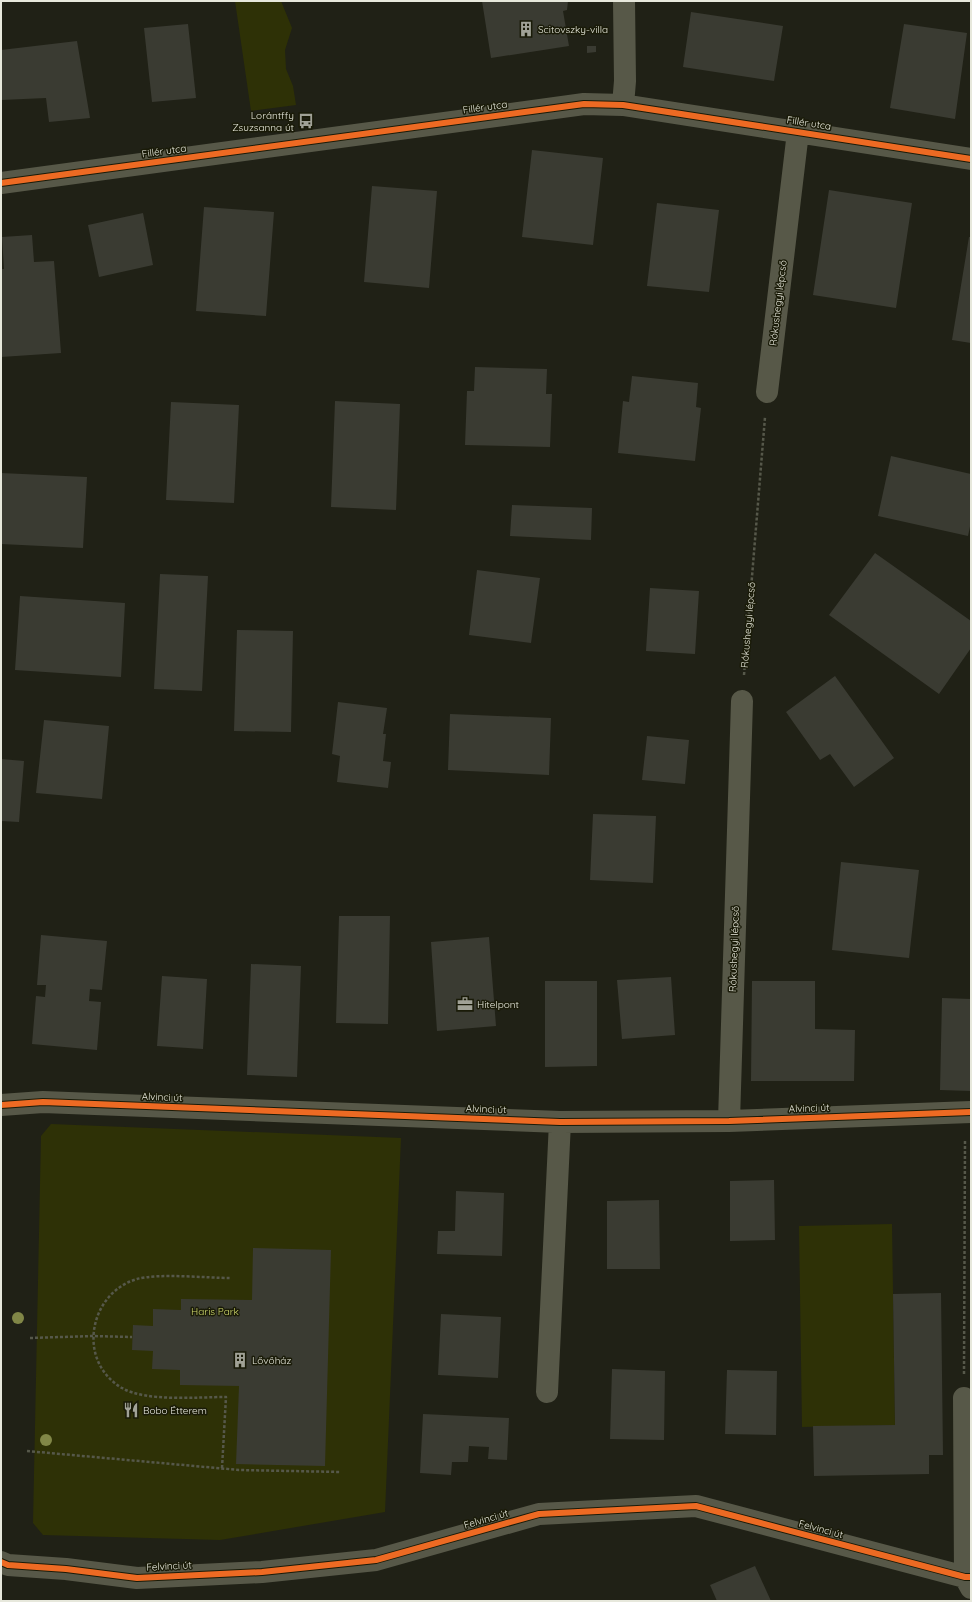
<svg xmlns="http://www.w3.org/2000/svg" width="972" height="1602" viewBox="0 0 972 1602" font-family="Quicksand,sans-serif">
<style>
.green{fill:#2e3106}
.building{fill:#3a3b32}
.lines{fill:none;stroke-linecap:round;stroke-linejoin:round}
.path{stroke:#56584a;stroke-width:2.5;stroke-dasharray:3 2;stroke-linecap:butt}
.minor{stroke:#575848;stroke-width:22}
.cycleway-casing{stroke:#1a1b08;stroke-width:8}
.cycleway{stroke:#ed6a23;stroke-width:6}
.tree{fill:#818747}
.labels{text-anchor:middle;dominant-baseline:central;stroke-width:3;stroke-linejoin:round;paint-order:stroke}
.poi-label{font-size:10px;fill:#e7e8dc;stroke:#1a1b08;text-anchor:start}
.street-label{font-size:10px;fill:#e7e8dc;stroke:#1a1b08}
.park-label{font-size:10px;fill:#d1da6f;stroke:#1a1b08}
</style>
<rect width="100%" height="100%" fill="#202116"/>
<path class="green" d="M 235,1 L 281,1 L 292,28 L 285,50 L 286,69 L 293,86 L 296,105 L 251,111 Z
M 51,1124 L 401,1138 L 385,1512 L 220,1540 L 43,1535 L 33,1523 L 41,1136 Z
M 892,1224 L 895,1425 L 802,1427 L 799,1226 Z"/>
<path class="building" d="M 482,1 L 568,1 L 567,10 L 563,11 L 569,46 L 491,58 Z
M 691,12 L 783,26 L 774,81 L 683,67 Z
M 188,24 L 196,98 L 152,102 L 144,28 Z
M 904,24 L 967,33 L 955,119 L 890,108 Z
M 77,41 L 90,118 L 49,122 L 46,98 L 1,100 L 1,50 Z
M 587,46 L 596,46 L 596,52 L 587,53 Z
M 532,150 L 603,158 L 593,245 L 522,237 Z
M 372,186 L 437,191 L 429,288 L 364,282 Z
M 829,190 L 912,203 L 896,308 L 813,295 Z
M 657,203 L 719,210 L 709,292 L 647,286 Z
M 204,207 L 274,212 L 266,316 L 196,311 Z
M 143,213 L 153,265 L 99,277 L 88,225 Z
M 32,235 L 34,262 L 54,261 L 61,353 L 1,357 L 1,269 L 4,269 L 2,237 Z
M 969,237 L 971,237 L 971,343 L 952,340 Z
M 475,367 L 547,369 L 546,394 L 552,394 L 550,447 L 465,445 L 467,391 L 474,391 Z
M 632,376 L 698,383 L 696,407 L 701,408 L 695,461 L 618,453 L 623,401 L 629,402 Z
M 335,401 L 400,404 L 396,510 L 331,507 Z
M 171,402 L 239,405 L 234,503 L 166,500 Z
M 891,456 L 971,474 L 971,522 L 968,536 L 878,516 Z
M 1,473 L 87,477 L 83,548 L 1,544 Z
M 512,505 L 592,508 L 591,540 L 510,536 Z
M 875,553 L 971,621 L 971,648 L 939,694 L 829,615 Z
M 477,570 L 540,578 L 531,643 L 469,635 Z
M 160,574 L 208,576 L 202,691 L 154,689 Z
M 650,588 L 699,591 L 695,654 L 646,651 Z
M 20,596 L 125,603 L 121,677 L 15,670 Z
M 237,630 L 293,631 L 291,732 L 234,731 Z
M 835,676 L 894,758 L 854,787 L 830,754 L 820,760 L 786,712 Z
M 338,702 L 387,708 L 383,734 L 386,734 L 383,761 L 391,762 L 388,788 L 337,782 L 340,756 L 332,754 Z
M 450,714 L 551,718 L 549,775 L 448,770 Z
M 44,720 L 109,726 L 102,799 L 36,793 Z
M 647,736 L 689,740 L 685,784 L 642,780 Z
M 1,759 L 24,761 L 19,822 L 1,821 Z
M 593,814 L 656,816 L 653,883 L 590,880 Z
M 841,862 L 919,870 L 909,958 L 832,950 Z
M 339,916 L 390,916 L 388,1024 L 336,1023 Z
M 41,935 L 107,941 L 102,990 L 90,989 L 89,1001 L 101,1002 L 97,1050 L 32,1044 L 36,996 L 45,997 L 46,985 L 37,985 Z
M 489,937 L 496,1026 L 437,1031 L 431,942 Z
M 251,964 L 301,966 L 297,1077 L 247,1075 Z
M 162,976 L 207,979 L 203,1049 L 157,1046 Z
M 671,977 L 675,1035 L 622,1039 L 617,980 Z
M 545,981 L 597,981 L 597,1066 L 545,1067 Z
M 752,981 L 815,981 L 815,1029 L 855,1030 L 854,1081 L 751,1081 Z
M 942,998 L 971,999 L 971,1091 L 940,1090 Z
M 774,1180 L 775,1240 L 730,1241 L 730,1181 Z
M 456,1191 L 504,1193 L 502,1256 L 437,1254 L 438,1231 L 455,1231 Z
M 659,1200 L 660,1269 L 607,1269 L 607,1201 Z
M 253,1248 L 331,1250 L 325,1466 L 236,1464 L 239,1386 L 180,1385 L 180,1370 L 152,1369 L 153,1351 L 132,1350 L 133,1325 L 153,1326 L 153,1309 L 181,1310 L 181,1299 L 252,1300 Z
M 941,1293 L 943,1455 L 929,1455 L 929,1474 L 814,1476 L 813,1426 L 895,1425 L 893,1294 Z
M 441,1314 L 501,1317 L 498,1378 L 438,1375 Z
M 612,1369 L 665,1371 L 664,1440 L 610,1439 Z
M 727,1370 L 777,1371 L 776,1435 L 725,1434 Z
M 423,1414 L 509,1418 L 507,1460 L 488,1459 L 489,1447 L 469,1446 L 468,1462 L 452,1462 L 451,1475 L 420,1473 Z
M 755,1566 L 771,1601 L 717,1601 L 710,1585 Z"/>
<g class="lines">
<path class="path" d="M 744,675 L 765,417
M 30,1338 L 93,1336 L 132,1337
M 964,1374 L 965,1139
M 27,1451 L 239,1470 L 341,1472
M 222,1468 L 226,1397 C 198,1397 146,1402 122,1388 C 76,1361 89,1293 137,1279 C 159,1273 206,1278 231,1278"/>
<path class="minor" d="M 623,105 L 625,81 L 624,1
M 1,183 L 584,104 L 623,105 L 971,159
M 767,392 L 798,132
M 1,1105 L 43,1102 L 560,1122 L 729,1121 L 971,1112
M 729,1121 L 742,701
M 547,1392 L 560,1122
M 964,1398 L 965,1577 L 971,1588
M 1,1562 L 8,1565 L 66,1569 L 137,1578 L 262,1572 L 376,1560 L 539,1514 L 696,1506 L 965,1577 L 971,1577"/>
<defs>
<path id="cycleway" d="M 1,183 L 584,104 L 623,105 L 971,159
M 1,1105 L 43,1102 L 560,1122 L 729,1121 L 971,1112
M 1,1562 L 8,1565 L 66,1569 L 137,1578 L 262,1572 L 376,1560 L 539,1514 L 696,1506 L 965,1577 L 971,1577"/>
</defs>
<use href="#cycleway" class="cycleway-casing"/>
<use href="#cycleway" class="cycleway"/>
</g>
<g class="tree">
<circle cx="18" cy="1318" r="6"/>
<circle cx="46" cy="1440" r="6"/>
</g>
<defs>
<symbol id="building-bare" viewBox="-9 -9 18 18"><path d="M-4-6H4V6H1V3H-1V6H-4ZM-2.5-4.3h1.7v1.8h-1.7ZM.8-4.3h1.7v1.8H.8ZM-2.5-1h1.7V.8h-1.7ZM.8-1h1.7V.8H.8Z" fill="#a1a297" stroke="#1a1b08" stroke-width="2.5" paint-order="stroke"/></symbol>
<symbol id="bus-bare" viewBox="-9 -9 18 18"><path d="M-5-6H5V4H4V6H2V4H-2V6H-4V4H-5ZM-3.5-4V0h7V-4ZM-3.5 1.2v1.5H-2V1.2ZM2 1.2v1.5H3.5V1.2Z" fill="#a1a297" stroke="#1a1b08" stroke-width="2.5" paint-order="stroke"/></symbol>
<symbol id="office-bare" viewBox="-9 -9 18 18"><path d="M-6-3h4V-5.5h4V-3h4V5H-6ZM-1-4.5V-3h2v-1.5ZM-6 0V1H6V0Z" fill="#a1a297" stroke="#1a1b08" stroke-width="2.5" paint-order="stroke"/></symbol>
<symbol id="restaurant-bare" viewBox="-9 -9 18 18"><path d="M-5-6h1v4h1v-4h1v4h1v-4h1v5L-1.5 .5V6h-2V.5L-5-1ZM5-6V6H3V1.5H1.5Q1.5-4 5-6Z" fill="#a1a297" stroke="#1a1b08" stroke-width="2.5" paint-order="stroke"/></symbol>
</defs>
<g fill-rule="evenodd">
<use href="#building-bare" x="515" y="18" width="22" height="22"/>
<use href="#bus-bare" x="295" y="110" width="22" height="22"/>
<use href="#office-bare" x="454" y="993" width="22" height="22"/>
<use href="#building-bare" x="229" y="1349" width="22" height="22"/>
<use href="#restaurant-bare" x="120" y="1399" width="22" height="22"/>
</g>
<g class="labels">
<g class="poi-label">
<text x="538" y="29">Scitovszky-villa</text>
<text x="294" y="115" text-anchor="end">Lorántffy<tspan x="294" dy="12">Zsuzsanna út</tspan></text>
<text x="477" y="1004">Hitelpont</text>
<text x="252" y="1360">Lővőház</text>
<text x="143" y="1410">Bobo Étterem</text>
</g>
<g class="street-label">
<text transform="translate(485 107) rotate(-8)">Fillér utca</text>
<text transform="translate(809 123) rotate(9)">Fillér utca</text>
<text transform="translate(164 151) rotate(-8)">Fillér utca</text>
<text transform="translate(778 303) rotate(-83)">Rókushegyi lépcső</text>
<text transform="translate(748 625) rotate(-85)">Rókushegyi lépcső</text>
<text transform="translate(734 949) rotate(-88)">Rókushegyi lépcső</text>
<text transform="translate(162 1097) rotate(2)">Alvinci út</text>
<text transform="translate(809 1108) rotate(-2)">Alvinci út</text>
<text transform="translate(486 1109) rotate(2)">Alvinci út</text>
<text transform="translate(486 1519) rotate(-16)">Felvinci út</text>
<text transform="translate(821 1529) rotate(15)">Felvinci út</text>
<text transform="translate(169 1566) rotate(-3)">Felvinci út</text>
</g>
<g class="park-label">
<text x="215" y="1311">Haris Park</text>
</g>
</g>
<rect width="972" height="1602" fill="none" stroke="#e7e8dc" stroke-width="4"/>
</svg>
